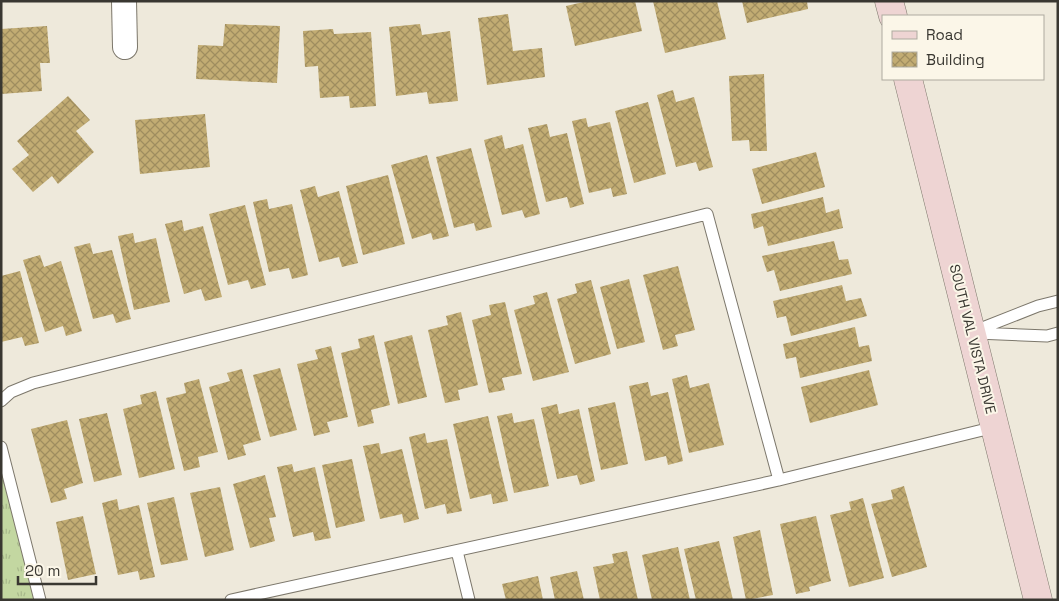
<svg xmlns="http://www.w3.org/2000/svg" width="1059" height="601" viewBox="0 0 1059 601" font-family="'Space Grotesk',sans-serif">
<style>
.grass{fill:url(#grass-tufts)}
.building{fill:url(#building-cross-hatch)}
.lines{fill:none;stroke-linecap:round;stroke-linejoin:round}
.service-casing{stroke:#7c776b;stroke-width:13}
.minor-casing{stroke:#7c776b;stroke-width:26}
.secondary-casing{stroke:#7c776b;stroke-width:29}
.service{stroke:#fff;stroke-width:11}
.minor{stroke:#fff;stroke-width:24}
.secondary{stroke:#eed4d3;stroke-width:28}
.labels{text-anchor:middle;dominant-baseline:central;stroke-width:4;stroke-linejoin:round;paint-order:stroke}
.street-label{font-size:14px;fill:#393731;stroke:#fbf6e8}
</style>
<defs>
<pattern id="grass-tufts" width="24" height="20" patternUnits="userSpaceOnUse" patternTransform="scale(1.25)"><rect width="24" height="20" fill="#c3d7a1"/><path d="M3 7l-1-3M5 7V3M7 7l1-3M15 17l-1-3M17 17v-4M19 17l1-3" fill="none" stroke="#a8b98b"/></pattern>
<pattern id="building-cross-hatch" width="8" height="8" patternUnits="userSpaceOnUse" patternTransform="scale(1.25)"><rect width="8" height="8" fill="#c2ac73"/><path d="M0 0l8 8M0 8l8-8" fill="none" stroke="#9f8d5f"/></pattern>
</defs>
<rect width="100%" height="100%" fill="#eee9db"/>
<path class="grass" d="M 1,447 L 40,600 L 1,600 Z"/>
<path class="building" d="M 588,1 L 635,1 L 642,31 L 575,46 L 566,6 Z
M 653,1 L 717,1 L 726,39 L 665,53 Z
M 742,1 L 807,1 L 808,9 L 747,23 Z
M 508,14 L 513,51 L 542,48 L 545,77 L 487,85 L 478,18 Z
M 225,24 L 280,26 L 277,83 L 196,79 L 198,45 L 223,46 Z
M 420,24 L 422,35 L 450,31 L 458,101 L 429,104 L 427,92 L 396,96 L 389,27 Z
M 47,26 L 50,63 L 40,63 L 42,91 L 1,94 L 1,29 Z
M 333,29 L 334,34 L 371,32 L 376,106 L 350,108 L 349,96 L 320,98 L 318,66 L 305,67 L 303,31 Z
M 764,74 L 767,151 L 750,151 L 749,140 L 732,141 L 729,76 Z
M 673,90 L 676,102 L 694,97 L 713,167 L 699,171 L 696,162 L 676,167 L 657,95 Z
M 68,96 L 90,120 L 76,131 L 94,152 L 58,184 L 52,176 L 33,192 L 12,169 L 29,155 L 17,141 Z
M 648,102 L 666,174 L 634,183 L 615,111 Z
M 205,114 L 210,167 L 140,174 L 135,120 Z
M 586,118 L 588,127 L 610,122 L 627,194 L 613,197 L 611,188 L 589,193 L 572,121 Z
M 547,124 L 550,137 L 567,133 L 584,204 L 570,208 L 567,197 L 546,202 L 528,128 Z
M 502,135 L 505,149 L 523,144 L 540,214 L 525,218 L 522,210 L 502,215 L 484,140 Z
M 471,148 L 492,227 L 476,231 L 474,223 L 454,228 L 436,157 Z
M 816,152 L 825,187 L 762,204 L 752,169 Z
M 427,155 L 449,236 L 433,240 L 431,233 L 412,239 L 391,165 Z
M 388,175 L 405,244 L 363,255 L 346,186 Z
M 315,186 L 318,197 L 339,191 L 358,263 L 342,267 L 339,257 L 319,262 L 300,190 Z
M 823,197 L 826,213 L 839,209 L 843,228 L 768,246 L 763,226 L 754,229 L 751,214 Z
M 267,199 L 269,209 L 292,204 L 308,275 L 292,279 L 289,268 L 269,272 L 253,202 Z
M 245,205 L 266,285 L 251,289 L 248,280 L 228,285 L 209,214 Z
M 182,220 L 184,231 L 203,226 L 222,297 L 205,301 L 201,289 L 184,294 L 165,224 Z
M 133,233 L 135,243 L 156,238 L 170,302 L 134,310 L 118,236 Z
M 834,241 L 839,260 L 848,259 L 852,274 L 780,291 L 774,270 L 767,272 L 762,256 Z
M 90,243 L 93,254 L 112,250 L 131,319 L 116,323 L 113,314 L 93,319 L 74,247 Z
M 40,255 L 44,267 L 61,261 L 82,331 L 66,336 L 63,326 L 45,332 L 23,260 Z
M 678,266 L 695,330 L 675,335 L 678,346 L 663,350 L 643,275 Z
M 20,271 L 39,343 L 25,346 L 22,337 L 1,342 L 1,276 Z
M 629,279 L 645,342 L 617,349 L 600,287 Z
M 591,280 L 611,354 L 575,364 L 557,299 L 577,293 L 575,284 Z
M 842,285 L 846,301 L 861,298 L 867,316 L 791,336 L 786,316 L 777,318 L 773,301 Z
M 547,292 L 569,372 L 533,381 L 514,310 L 535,304 L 533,296 Z
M 505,302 L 522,374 L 502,378 L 505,390 L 489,393 L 472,320 L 491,315 L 489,305 Z
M 461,312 L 478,385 L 458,390 L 460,400 L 445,403 L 428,330 L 448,325 L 446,316 Z
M 855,327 L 859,347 L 869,345 L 872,361 L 800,378 L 796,357 L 786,359 L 783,344 Z
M 374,335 L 390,405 L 371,410 L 374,423 L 358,427 L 341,353 L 360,348 L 358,339 Z
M 412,335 L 427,397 L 398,404 L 384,342 Z
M 331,346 L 348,417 L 327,422 L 330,432 L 314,436 L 297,364 L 318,359 L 315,350 Z
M 280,368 L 297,430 L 270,437 L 253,375 Z
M 242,369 L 261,440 L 243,445 L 246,455 L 228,460 L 209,387 L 230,381 L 227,373 Z
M 869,370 L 878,405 L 810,423 L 801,387 Z
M 687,375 L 690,388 L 709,383 L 724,445 L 689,453 L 672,379 Z
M 199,379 L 218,452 L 198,457 L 200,467 L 184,471 L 166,398 L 186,393 L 184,383 Z
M 648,382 L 651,396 L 668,392 L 683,461 L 668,465 L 666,456 L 645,461 L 629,386 Z
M 156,391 L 175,469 L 139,478 L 123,409 L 142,404 L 140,395 Z
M 615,402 L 628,464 L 601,470 L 588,408 Z
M 557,404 L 559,414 L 579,409 L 595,481 L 580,485 L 577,475 L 557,479 L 541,408 Z
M 107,413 L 122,475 L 94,482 L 79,419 Z
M 512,413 L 514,423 L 534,419 L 549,486 L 514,493 L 497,416 Z
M 488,416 L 508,501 L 493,504 L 491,494 L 470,499 L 453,424 Z
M 67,420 L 83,483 L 64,489 L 67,499 L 51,503 L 31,429 Z
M 425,433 L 427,443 L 447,439 L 462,511 L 447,514 L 445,504 L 425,509 L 409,437 Z
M 379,443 L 381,454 L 402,449 L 419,519 L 404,523 L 402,514 L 380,519 L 363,446 Z
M 352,459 L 365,521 L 336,528 L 322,465 Z
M 292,464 L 294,472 L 315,467 L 331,538 L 315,541 L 313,532 L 293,537 L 277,467 Z
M 265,475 L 276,517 L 269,518 L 275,541 L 250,548 L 233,484 Z
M 904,486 L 927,567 L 892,577 L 871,504 L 893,499 L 891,490 Z
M 220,487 L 234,550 L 205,557 L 190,493 Z
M 174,497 L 188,560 L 161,565 L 147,503 Z
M 863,498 L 884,578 L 849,587 L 830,515 L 851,510 L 849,502 Z
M 117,499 L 119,510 L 139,505 L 155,577 L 140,580 L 138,571 L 118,575 L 102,503 Z
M 83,516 L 96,574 L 68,580 L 56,522 Z
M 816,516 L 831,581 L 809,587 L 810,591 L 796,594 L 780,524 Z
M 760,530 L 773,595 L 746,600 L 733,537 Z
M 719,541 L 733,600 L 696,600 L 684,549 Z
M 678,547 L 690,600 L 652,600 L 642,555 Z
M 627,551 L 638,600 L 600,600 L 593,567 L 614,563 L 612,554 Z
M 577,571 L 584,600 L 555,600 L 550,577 Z
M 538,576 L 543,600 L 506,600 L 502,584 Z"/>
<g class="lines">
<defs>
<path id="service" d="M 972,332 L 1038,306 L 1058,301
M 976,333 L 1047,336 L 1058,333
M 1,401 L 11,392 L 33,383 L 707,214 L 779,480
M 1,447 L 40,600
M 457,551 L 469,600
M 231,600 L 779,480 L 995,427"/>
<path id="minor" d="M 124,1 L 125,47"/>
<path id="secondary" d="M 889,1 L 893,16
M 908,79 L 1038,600"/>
</defs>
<use href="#service" class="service-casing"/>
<use href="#minor" class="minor-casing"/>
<use href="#secondary" class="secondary-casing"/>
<use href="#service" class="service"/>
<use href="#minor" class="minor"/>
<use href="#secondary" class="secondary"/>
</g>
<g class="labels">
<g class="street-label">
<text transform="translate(973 339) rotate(76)">SOUTH VAL VISTA DRIVE</text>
</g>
</g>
<rect width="1059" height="601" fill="none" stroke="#393731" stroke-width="5"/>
<rect x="882" y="15" width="162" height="65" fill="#fbf6e8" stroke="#adaa9f"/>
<rect x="892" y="31" width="25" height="8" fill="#eed4d3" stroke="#adaa9f"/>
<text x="926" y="40" font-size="15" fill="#393731">Road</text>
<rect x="892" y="52" width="25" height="15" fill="url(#building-cross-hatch)" stroke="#adaa9f"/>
<text x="926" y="65" font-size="15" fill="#393731">Building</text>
<path d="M18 576v8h78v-8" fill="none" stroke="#393731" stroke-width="2.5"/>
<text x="25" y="576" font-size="15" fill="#393731" stroke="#fbf6e8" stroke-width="4" paint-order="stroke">20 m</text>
</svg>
